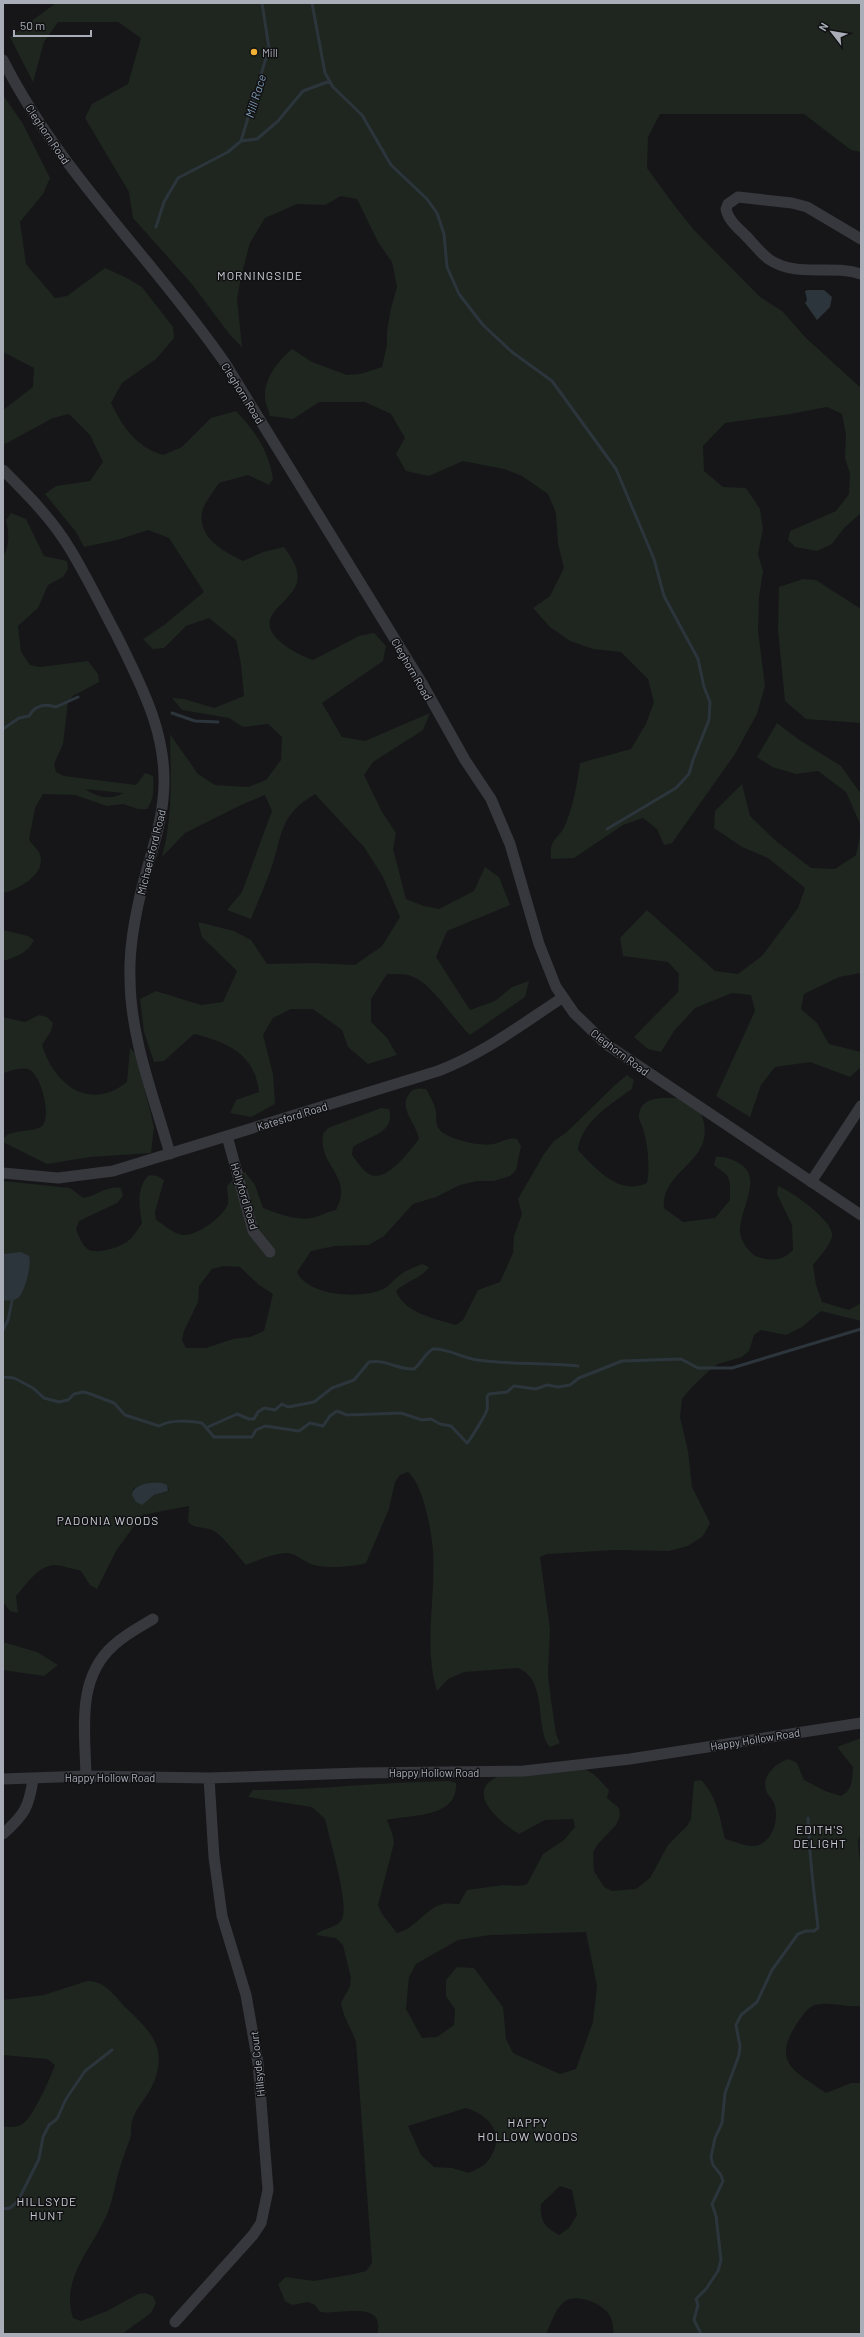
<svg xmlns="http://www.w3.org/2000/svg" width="864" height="2337" viewBox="0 0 864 2337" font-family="Barlow,sans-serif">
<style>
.green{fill:#1e261f;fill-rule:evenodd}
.water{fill:#2c353c}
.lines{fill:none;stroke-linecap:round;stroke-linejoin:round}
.stream{stroke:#2c353c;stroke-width:3}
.minor{stroke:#37383d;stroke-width:11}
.poi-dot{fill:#f2b134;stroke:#111113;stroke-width:1.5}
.labels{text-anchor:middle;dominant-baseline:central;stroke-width:3;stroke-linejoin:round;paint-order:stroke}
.poi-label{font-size:11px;fill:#a8adb8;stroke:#111113;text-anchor:start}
.street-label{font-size:11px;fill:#a8adb8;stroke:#111113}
.water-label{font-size:12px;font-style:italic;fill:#7f9bb3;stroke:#111113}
.neighbourhood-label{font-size:12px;letter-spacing:1px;fill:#c9ccd4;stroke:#111113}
</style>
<rect width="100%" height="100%" fill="#161618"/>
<path class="green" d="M 56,3 L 861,3 L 861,152 L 851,150 L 804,114 L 660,114 L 648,137 L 647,168 L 677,209 L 694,230 L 760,297 L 782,311 L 806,338 L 861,388 L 861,513 L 844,528 L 832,544 L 817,551 L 795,547 L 788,540 L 790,531 L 836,511 L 849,494 L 850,473 L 845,458 L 846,435 L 842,414 L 827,407 L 790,414 L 725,423 L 703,446 L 704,471 L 723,487 L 746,488 L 760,509 L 763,529 L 758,554 L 763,571 L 759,597 L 758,631 L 765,686 L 757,714 L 735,754 L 672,843 L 664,845 L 657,829 L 643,818 L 623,825 L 574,858 L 551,859 C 549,836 559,841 566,823 C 574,803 577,784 580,763 L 631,749 L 646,724 L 654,702 L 648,679 L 621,652 L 593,649 L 570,641 L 550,627 L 533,608 L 550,596 L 564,568 L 558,544 L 556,513 L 548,494 L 522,476 L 504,469 L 463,461 L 429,476 L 406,471 L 396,454 L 405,438 L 391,414 L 365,402 L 319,402 L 293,419 L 270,416 C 269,411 265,403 265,398 C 264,378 278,361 292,349 L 312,362 L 347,375 L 360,374 L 382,367 L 387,345 L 387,331 L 391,308 L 397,287 L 392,262 L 378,242 L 357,199 L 341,196 L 325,205 L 297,204 L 265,218 L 250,243 L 241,277 L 237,299 L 242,347 L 230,335 L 191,283 L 133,218 L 129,192 L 85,118 L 92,104 L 128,84 L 141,38 L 118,22 L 58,22 L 44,42 L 33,82 L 10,37 Z
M 3,95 L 23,124 L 50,178 L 43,194 L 20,222 L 26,264 L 55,298 L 67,296 L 105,268 L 125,277 L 142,287 L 173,327 L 174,338 L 156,359 L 122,383 L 111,403 C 123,427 136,447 163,455 L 182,447 L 211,418 L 236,411 C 255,431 269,451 273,479 L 269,485 L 248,475 L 219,483 C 214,491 203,504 202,513 C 198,538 224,552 243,561 L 263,552 L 284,547 C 292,559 300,568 297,583 C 294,594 278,605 272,615 C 259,636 299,655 313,660 L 359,636 L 374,633 L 386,646 L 383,661 L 322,703 L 342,737 L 365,741 L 430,713 L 423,730 L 373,762 L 364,775 L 382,812 L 396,833 L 393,849 L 406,899 L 424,906 L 439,909 L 474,891 L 485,867 L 499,877 L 510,905 L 447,931 L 436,957 L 470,1010 L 495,1001 L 512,987 L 529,981 L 525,997 L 470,1035 C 454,1020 430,981 411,976 C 404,973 394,975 387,974 L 371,999 L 371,1022 L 387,1038 L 397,1055 L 368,1064 L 348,1047 L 342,1030 L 313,1009 L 291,1009 L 273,1018 L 263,1035 L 273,1074 L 275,1104 L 251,1117 L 230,1113 L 236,1100 L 259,1092 C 255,1054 227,1042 194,1034 L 164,1061 L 154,1062 L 144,1032 L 140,999 L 156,991 L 201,1005 L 223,1002 L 237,971 L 202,937 L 198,922 L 234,931 L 251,940 L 267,964 L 314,963 L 355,965 L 382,946 L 400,917 L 383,877 L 364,847 L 315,794 C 280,815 283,832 272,866 C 266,884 258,901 251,919 L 227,910 L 242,892 L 272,811 L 265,795 L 243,804 L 185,833 L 162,857 C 173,815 171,777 170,734 L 198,774 L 215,785 L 248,787 L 266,780 L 281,760 L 282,737 L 268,724 L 243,727 L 229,718 L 182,710 L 172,698 L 184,699 L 214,708 L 244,696 L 241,664 L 236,640 L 209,618 L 186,626 L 164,648 L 153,649 L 143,639 L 164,625 L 204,592 L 169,538 L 148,530 L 117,540 L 84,547 L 76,532 L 45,494 L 56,486 L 90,481 L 103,462 L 90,435 L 69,414 L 53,418 L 5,444 L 3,443 L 3,410 L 33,387 L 34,368 L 3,352 Z
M 11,513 L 26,519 L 44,556 L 67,561 L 68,569 L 63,577 L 48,585 L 38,608 L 18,626 L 21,652 L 30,665 L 40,667 L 88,661 L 98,674 L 99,682 L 73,696 L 68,702 L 63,744 L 54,764 L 56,772 L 64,776 L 136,785 L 145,773 L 153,776 C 154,788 154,799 147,809 L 138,809 L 123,804 L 107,806 L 75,795 L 43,794 L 35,808 L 29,840 C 32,844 36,848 39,852 C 49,873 19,889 3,893 L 3,556 C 10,547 9,531 6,520 ZM 85,789 L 123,793 C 110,801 97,797 85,789 Z
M 803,579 L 816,580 L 861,609 L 861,723 L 806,719 L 785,701 L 778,630 L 779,587 Z
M 777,723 L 798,739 L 841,766 L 861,794 L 861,826 L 846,792 L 818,771 L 796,774 L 772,767 L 757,757 Z
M 742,784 L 750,816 L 776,841 L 811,868 L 835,869 L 856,855 L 861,831 L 861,973 L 839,977 L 804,994 L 801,1009 L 817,1023 L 829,1044 L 861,1052 L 861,1067 L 850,1077 L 810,1062 L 775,1067 L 761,1085 L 750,1117 L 716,1096 L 755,1011 L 751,995 L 732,993 L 695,1008 L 674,1031 L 661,1052 L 648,1049 L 634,1037 L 678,992 L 679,974 L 668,962 L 623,956 L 620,938 L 647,910 L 715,971 L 738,974 L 762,956 L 798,908 L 805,888 L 768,858 L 742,847 L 714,828 L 715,811 Z
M 3,930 L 28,936 L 34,940 C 28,953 16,957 3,961 Z
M 39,1015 L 47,1017 L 53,1023 L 51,1031 L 42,1045 C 54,1085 90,1112 127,1082 L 130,1048 L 136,1054 L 154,1127 L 151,1153 L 90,1157 L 47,1164 L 3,1142 C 3,1128 35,1133 42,1126 C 52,1116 41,1076 30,1070 C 22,1066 11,1071 3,1073 L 3,1017 L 25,1022 Z
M 627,1075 L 634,1080 L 632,1089 C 611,1104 581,1122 578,1150 C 596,1169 619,1196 647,1183 C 650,1168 648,1147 644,1132 C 643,1126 638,1120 639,1114 C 641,1098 661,1097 674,1098 C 687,1099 697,1103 702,1116 C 718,1162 660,1169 664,1208 L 683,1222 L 715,1218 L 730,1200 L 730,1183 L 727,1175 L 714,1165 L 716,1157 C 724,1156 729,1158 737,1162 C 766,1176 738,1210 740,1233 C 742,1243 748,1250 755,1256 C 769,1261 782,1262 793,1250 L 792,1225 L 777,1194 L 778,1186 C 791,1191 836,1222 832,1237 C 829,1247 819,1257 813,1265 L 816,1285 L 822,1302 L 849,1310 L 861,1303 L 861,1321 L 821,1311 L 802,1327 L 786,1335 L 761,1330 L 754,1335 L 749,1351 L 742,1357 L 718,1364 L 711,1369 L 692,1387 L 682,1399 L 680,1417 L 688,1451 L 692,1487 L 710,1523 L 703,1536 L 688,1546 L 669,1551 L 615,1550 L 547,1554 L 540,1557 L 550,1629 L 548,1675 L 551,1700 L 556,1734 L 560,1743 L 550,1747 C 534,1730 549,1680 518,1668 L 464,1672 L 448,1679 L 437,1691 C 423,1645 436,1598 433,1552 C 432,1532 423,1484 408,1472 L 400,1475 L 395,1482 L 389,1509 L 366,1563 C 356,1567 321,1569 311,1564 C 303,1561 297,1554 288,1553 C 274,1553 259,1560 246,1565 C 238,1556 222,1535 214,1531 C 204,1526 197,1530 188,1522 L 189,1506 L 142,1515 L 116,1551 L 97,1589 L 90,1585 L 81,1571 C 73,1569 64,1566 56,1565 C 39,1564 26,1585 16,1596 L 18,1613 L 10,1611 L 3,1602 L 3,1181 L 70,1188 L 83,1198 C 96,1196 107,1185 121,1188 L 123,1196 L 117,1203 L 79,1221 L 76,1229 C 79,1236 82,1246 89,1250 C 99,1254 121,1247 128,1241 C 134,1236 138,1229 142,1223 C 139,1206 136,1188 149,1175 L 157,1176 L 164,1180 L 155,1212 L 156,1220 C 164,1225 174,1234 183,1235 C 197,1236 223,1217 228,1204 C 229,1199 227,1191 227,1186 L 238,1174 L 245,1172 L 255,1185 L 263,1208 C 277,1213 296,1221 312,1218 C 320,1216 327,1212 336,1210 C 354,1175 318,1167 323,1134 L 328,1128 L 381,1108 L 389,1109 C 396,1133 369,1136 353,1147 L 352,1155 C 357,1161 362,1170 369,1174 C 386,1184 410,1150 419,1139 C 417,1124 398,1109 409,1094 C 413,1088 419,1088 426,1089 C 430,1096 434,1103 436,1111 C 437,1117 435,1124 439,1129 C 446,1139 482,1147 493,1144 C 503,1142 507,1137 517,1139 L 521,1146 L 516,1170 L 510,1176 L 494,1181 L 477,1181 L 460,1185 L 436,1197 L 413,1204 L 384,1236 L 369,1245 L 335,1246 L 311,1251 L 297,1272 C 308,1296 358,1299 381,1290 C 388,1288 394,1279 400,1275 C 406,1270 415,1267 422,1264 L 429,1267 C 421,1279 406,1281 396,1291 C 404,1313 436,1319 456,1325 L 463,1320 L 478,1290 L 500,1282 L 513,1253 L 514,1236 L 522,1214 L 518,1199 L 544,1154 L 554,1141 L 567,1132 L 615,1085 ZM 224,1266 L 240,1267 L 259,1285 L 273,1294 L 264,1331 L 250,1337 L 233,1339 L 206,1348 L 186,1348 L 182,1340 L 184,1331 L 198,1302 L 199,1286 L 212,1269 ZM 159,1483 L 169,1489 L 168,1491 L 154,1495 L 142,1504 L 133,1489 L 138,1486 Z
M 3,1642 L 37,1652 L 58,1665 L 44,1676 L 3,1670 Z
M 861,1738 L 861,1832 L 858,1841 L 861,1875 L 861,2006 C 846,2008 831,2001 815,2005 C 806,2008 801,2018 796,2025 C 771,2064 797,2072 826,2093 L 851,2083 L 861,2083 L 861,2334 L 614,2334 C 613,2329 613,2321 610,2316 C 604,2304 576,2292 564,2302 C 555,2309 551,2324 546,2334 L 377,2334 C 387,2299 337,2315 320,2312 L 315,2305 L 308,2302 L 292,2305 L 285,2301 L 278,2284 L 286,2277 L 314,2281 L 354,2274 L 366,2271 L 372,2263 L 356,2042 C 351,2028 343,2017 341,2003 L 350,1986 L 351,1978 L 343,1945 L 336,1938 L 316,1935 C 323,1927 337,1929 342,1919 C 349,1904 331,1845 327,1827 L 325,1819 L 312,1807 L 248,1797 L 253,1790 C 318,1790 383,1782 449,1781 L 456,1783 C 458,1819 410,1814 387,1820 L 393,1836 L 394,1843 L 378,1905 L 382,1914 L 397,1933 C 416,1929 425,1908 443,1904 C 447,1903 454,1904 459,1904 L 467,1890 L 504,1885 L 520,1886 L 527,1884 L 543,1854 L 564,1840 L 575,1827 L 573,1819 L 545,1820 L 519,1834 C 495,1819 460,1787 507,1773 C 519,1769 534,1771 547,1770 C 559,1769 574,1766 586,1770 C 597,1774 601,1783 609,1790 L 607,1798 L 619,1808 L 620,1816 L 616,1825 L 597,1845 L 593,1853 L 594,1871 L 604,1887 L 612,1891 L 636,1889 L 650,1878 L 668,1845 L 687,1826 L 691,1819 L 694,1781 L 701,1780 C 717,1796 720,1818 725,1839 C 734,1841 744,1846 752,1846 C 771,1846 779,1822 775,1806 C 774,1800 768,1796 766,1790 C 761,1776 777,1762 789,1759 L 797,1763 L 804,1780 L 825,1791 L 841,1796 C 853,1790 852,1779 853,1767 L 837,1747 ZM 586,1932 L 597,1986 L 593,2022 L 576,2069 L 560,2074 L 513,2053 L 506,2039 L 503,2007 L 474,1968 L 457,1967 L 446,1980 L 446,1996 L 455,2009 L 454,2025 L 437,2037 L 422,2038 L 406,2009 L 409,1977 L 416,1964 L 458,1940 L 490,1935 ZM 466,2108 C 492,2116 507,2137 487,2162 C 483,2167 474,2170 469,2173 L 452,2168 L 434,2167 L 421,2155 L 408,2126 ZM 560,2186 L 572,2190 L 577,2215 L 569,2228 L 559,2235 C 544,2226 540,2221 541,2204 Z
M 87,1981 C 104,1980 114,1995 125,2007 C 149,2030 168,2046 154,2082 C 149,2095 138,2105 133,2118 C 130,2125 132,2133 130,2139 C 126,2150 122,2160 119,2171 C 115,2183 114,2195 110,2206 C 98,2244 59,2275 73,2318 L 81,2321 L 107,2311 L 138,2294 L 145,2293 L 153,2296 L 156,2303 L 151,2313 L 122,2334 L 3,2334 L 3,2126 C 9,2128 19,2127 24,2123 C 34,2115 50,2078 55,2065 L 47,2059 L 3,2055 L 3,2000 L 44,1995 Z"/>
<path class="water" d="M 808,290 L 824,290 L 832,297 L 830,307 L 817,320 L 805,303 L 807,300 L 805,291 Z
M 21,1252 L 29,1256 C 32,1263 25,1293 18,1298 C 13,1301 9,1301 3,1300 L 3,1254 Z
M 162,1483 L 167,1485 L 168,1491 L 154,1495 L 142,1505 L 136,1502 L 132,1495 C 133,1483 153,1482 162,1483 Z"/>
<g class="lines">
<path class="stream" d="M 312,3 L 325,73 L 333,87 L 362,115 L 391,165 L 427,199 L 437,213 L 444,234 L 447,267 L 459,294 L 483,325 L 512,352 L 552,381 L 616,469 L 654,559 L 664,596 L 698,659 L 704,687 L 710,702 L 709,720 L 693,760 L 689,774 L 676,788 L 607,829
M 241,141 L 269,48 L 262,3
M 156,227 L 164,202 L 178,178 L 228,152 L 241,141 L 257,139 L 278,121 L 303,91 L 330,81
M 172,713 L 195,721 L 218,722
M 3,729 L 19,718 L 29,716 C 35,705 44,703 56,707 L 78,697
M 3,1330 L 8,1320 L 12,1301
M 3,1377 L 14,1378 L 33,1388 L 44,1398 L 59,1402 L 68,1400 L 74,1394 L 83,1392 L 88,1393 L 114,1403 L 125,1415 L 159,1426 C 172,1419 188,1421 202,1423 L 214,1437 L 252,1437 L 256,1430 L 265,1426 L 299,1431 L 310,1423 L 323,1426 L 330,1416 L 337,1411 L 347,1415 L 401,1413 L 422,1420 L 431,1419 L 440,1424 L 451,1426 L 467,1443 C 469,1442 486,1414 487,1410 C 488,1406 487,1401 487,1397 L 489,1394 L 507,1392 L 514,1386 L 536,1389 L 547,1385 L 558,1387 L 570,1385 L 579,1378 L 622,1361 L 681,1359 L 698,1368 L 732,1368 L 861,1329
M 208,1427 L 237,1414 L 249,1419 L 254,1419 L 258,1412 L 264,1408 L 275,1410 L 282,1404 L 288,1407 L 314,1402 L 332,1388 L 354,1380 L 369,1362 C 387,1359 397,1370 414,1369 C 422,1363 424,1354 433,1349 C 448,1348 462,1358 477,1360 C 511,1365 544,1362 578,1366
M 3,2209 L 10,2208 L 18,2201 L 39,2159 L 43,2137 L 49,2125 L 57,2119 L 66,2099 L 85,2071 L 112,2050
M 701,2334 L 694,2320 L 698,2305 L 696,2299 L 706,2289 L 718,2271 L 721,2260 L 716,2216 L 712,2204 L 723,2181 L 721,2175 L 713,2165 L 711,2157 L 715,2138 L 722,2123 L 725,2093 L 739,2055 L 740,2046 L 736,2025 L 741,2015 L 757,2002 L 772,1970 L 798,1934 L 806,1931 L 814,1931 L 818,1928 C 814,1891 809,1855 808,1818"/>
<path class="minor" d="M 3,60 C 60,173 154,260 225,363 L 423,685 L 465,760 L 491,799 L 510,844 L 539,944 L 556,987 L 574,1013 L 606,1044 L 861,1215
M 861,239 L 807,207 L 792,203 L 738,197 L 728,204 L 726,209 C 728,220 738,228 746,236 C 754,244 761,254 770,260 C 798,278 831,264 861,274
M 3,470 C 28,495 52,519 70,549 C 87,577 101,606 116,634 C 142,687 170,738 163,799 C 160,833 147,864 140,896 C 134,922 129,950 130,977 C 130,1038 154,1097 170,1154
M 227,1136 L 253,1231 L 270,1252
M 3,1173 L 58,1178 L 113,1171 L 438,1071 C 483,1054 522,1024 562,998
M 811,1182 L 861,1106
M 86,1776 C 85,1730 76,1678 114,1645 C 126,1634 140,1627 153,1619
M 3,1779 L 86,1776 L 209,1778 L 359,1773 L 524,1771 L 630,1759 L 861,1723
M 3,1834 C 24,1815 29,1808 33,1779
M 175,2322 L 253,2235 L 261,2223 L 268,2190 L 258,2063 L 246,1995 L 222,1916 L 214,1857 L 209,1778"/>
</g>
<circle class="poi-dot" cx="254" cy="52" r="4"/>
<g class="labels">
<g class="poi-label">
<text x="262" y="52">Mill</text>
</g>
<g class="street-label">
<text transform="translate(48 134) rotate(56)">Cleghorn Road</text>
<text transform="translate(243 393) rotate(58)">Cleghorn Road</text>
<text transform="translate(412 669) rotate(60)">Cleghorn Road</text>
<text transform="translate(151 852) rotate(-76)">Michaelsford Road</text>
<text transform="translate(620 1052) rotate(37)">Cleghorn Road</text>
<text transform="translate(292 1116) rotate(-17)">Katesford Road</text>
<text transform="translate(245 1196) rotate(73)">Hollyford Road</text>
<text transform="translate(755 1739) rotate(-9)">Happy Hollow Road</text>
<text x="434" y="1772">Happy Hollow Road</text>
<text x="110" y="1777">Happy Hollow Road</text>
<text transform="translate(257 2064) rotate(-96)">Hillsyde Court</text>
</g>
<g class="water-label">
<text transform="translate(255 96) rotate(-73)">Mill Race</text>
</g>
<g class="neighbourhood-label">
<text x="260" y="275">MORNINGSIDE</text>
<text x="108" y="1520">PADONIA WOODS</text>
<text x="820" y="1829">EDITH'S<tspan x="820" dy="14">DELIGHT</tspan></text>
<text x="528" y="2122">HAPPY<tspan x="528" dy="14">HOLLOW WOODS</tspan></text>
<text x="47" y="2201">HILLSYDE<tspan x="47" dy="14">HUNT</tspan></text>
</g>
</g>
<rect width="864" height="2337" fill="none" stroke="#a8adb8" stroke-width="8"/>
<g transform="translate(832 32) rotate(301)" stroke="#111113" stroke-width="3" paint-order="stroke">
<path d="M0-3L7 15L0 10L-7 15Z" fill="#a8adb8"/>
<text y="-6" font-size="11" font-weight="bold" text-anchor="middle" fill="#a8adb8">N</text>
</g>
<path d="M14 30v6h77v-6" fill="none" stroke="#a8adb8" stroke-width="2"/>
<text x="20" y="30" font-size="12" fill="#a8adb8" stroke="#111113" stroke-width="3" paint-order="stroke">50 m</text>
</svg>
